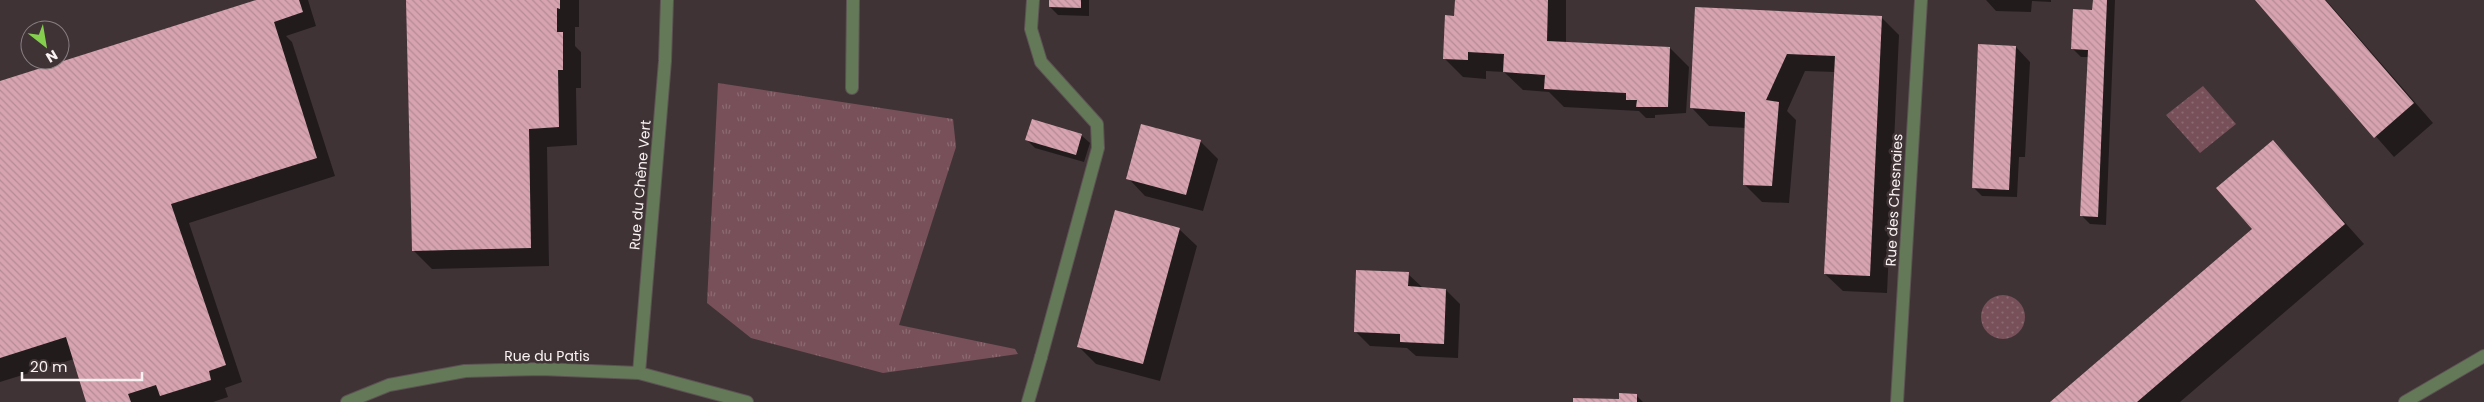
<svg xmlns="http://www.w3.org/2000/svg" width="2484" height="402" viewBox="0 0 2484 402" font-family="Poppins,sans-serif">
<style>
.grass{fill:url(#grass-tufts)}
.park{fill:url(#park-dots)}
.shadow{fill:#0007}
.building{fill:url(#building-back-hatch)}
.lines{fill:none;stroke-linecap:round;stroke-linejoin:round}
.lane-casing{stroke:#5d5254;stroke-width:14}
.street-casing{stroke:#5d5254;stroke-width:14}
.lane{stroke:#647958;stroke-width:12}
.street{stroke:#647958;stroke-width:12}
.labels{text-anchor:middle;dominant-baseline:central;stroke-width:5;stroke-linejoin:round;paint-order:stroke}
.street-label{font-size:14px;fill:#f9f2f3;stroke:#3f3336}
</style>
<defs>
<pattern id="grass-tufts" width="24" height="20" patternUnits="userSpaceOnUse" patternTransform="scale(1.25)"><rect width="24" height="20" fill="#77505a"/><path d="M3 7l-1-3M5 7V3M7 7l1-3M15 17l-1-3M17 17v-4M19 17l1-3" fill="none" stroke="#8b6a72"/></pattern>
<pattern id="park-dots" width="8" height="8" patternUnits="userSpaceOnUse" patternTransform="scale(1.25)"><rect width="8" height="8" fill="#77505a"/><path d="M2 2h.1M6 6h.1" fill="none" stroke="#8b6a72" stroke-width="1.8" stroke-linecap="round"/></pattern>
<pattern id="building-back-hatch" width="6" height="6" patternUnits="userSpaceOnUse" patternTransform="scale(1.25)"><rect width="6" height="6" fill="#d7a3b0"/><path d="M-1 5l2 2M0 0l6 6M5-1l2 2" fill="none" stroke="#b48c96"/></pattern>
</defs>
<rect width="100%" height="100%" fill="#3f3336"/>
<path class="grass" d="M 718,83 L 953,119 L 956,147 L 899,325 L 1015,349 L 1018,354 L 883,373 L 751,338 L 707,303 Z"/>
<path class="park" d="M 2203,86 L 2236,124 L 2200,153 L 2166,115 Z
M1981 317a22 22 0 1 1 44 0a22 22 0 1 1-44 0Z"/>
<path class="shadow" d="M 260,0 L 308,0 L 316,26 L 286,36 L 292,42 L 335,176 L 189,223 L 242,382 L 225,388 L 228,397 L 213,402 L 87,402 L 74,359 L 0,382 L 0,83 Z
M 407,0 L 579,0 L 579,27 L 575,27 L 575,46 L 581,52 L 581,88 L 576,88 L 577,145 L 547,147 L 549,266 L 432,269 L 413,250 Z
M 1050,0 L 1089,0 L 1089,16 L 1058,15 L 1050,7 Z
M 1456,0 L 1566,0 L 1566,43 L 1670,48 L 1689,67 L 1686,113 L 1655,115 L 1655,118 L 1646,118 L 1639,111 L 1564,107 L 1549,92 L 1523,90 L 1504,72 L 1486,71 L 1486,79 L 1463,77 L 1444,58 L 1455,18 Z
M 1986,0 L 2051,0 L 2051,2 L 2032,1 L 2031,12 L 1996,11 Z
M 2094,0 L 2115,0 L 2106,225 L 2090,224 L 2081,215 L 2089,57 L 2081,57 L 2072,48 L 2093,11 Z
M 2256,0 L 2326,0 L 2433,123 L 2394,157 Z
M 1697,8 L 1882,18 L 1899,35 L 1887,293 L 1843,291 L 1825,274 L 1835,72 L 1805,71 L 1787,111 L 1796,120 L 1789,203 L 1762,202 L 1745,185 L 1746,128 L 1709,126 L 1692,108 Z
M 2016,47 L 2030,62 L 2025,157 L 2019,157 L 2017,197 L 1982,196 L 1974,188 Z
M 1081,135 L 1090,143 L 1084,162 L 1035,148 L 1027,140 Z
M 1200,141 L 1218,159 L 1203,211 L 1145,196 L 1128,178 Z
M 2273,142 L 2364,244 L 2180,402 L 2052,402 L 2253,230 Z
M 1179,229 L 1197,246 L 1160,381 L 1096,364 L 1078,346 Z
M 1408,274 L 1423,288 L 1446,290 L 1460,304 L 1458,358 L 1416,356 L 1407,348 L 1370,346 L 1356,332 Z
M 1637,396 L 1643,402 L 1574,402 L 1620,400 Z"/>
<path class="building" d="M 256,0 L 299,0 L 303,12 L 274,22 L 317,158 L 171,204 L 226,365 L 209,371 L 211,380 L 160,396 L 156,385 L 128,394 L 131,402 L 86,402 L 66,337 L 0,358 L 0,81 Z
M 406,0 L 560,0 L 560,9 L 557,8 L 557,32 L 563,32 L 563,70 L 558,70 L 559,127 L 529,129 L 531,248 L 412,251 Z
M 1049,0 L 1081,0 L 1081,8 L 1049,7 Z
M 1455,0 L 1548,0 L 1547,41 L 1670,47 L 1668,107 L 1636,107 L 1637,100 L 1626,100 L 1626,93 L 1544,89 L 1545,75 L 1503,72 L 1504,54 L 1468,52 L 1468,60 L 1443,59 L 1445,15 L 1454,16 Z
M 2093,0 L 2107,0 L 2098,217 L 2080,216 L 2088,50 L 2071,49 L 2073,9 L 2092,10 Z
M 2255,0 L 2325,0 L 2414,103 L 2374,138 Z
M 1695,7 L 1882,16 L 1870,276 L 1824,274 L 1835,56 L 1787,54 L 1766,100 L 1779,102 L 1772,186 L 1743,185 L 1745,112 L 1690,108 Z
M 1978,44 L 2016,46 L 2009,190 L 1972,188 Z
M 1032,119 L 1082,134 L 1076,155 L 1025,140 Z
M 1141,124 L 1201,140 L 1186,195 L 1126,179 Z
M 2273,140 L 2345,224 L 2137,402 L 2050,402 L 2252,229 L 2216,188 Z
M 1115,210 L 1180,228 L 1143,364 L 1077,347 Z
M 1356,270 L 1409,272 L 1408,286 L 1446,289 L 1444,344 L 1400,342 L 1400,334 L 1354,332 Z
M 1619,393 L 1637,394 L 1637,402 L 1573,402 L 1573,398 L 1619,399 Z"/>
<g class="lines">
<defs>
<path id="lane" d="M 1033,0 L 1031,29 L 1041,62 L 1097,124 L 1098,148 L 1041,357
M 852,88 L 853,0"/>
<path id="street" d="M 639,373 L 665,61 L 667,0
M 347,402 L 389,385 L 465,371 L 541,369 L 639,373 L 747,402
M 1028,402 L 1041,357
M 1897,402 L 1921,0
M 2405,402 L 2484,356"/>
</defs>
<use href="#lane" class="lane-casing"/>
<use href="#street" class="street-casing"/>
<use href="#lane" class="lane"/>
<use href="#street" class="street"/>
</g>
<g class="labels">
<g class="street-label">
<text transform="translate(640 185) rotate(-85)">Rue du Chêne Vert</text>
<text transform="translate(1894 200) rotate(-87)">Rue des Chesnaies</text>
<text x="547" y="356">Rue du Patis</text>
</g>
</g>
<g transform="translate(45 45) rotate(149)"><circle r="24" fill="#3f3336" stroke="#897f82"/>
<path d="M0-4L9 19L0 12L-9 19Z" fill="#84cf4d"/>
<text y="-8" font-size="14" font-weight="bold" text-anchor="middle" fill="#f9f2f3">N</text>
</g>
<path d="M22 372v8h120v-8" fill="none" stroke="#f9f2f3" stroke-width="2.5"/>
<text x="30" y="372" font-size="15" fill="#f9f2f3" stroke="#3f3336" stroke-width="4" paint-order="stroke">20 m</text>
</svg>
